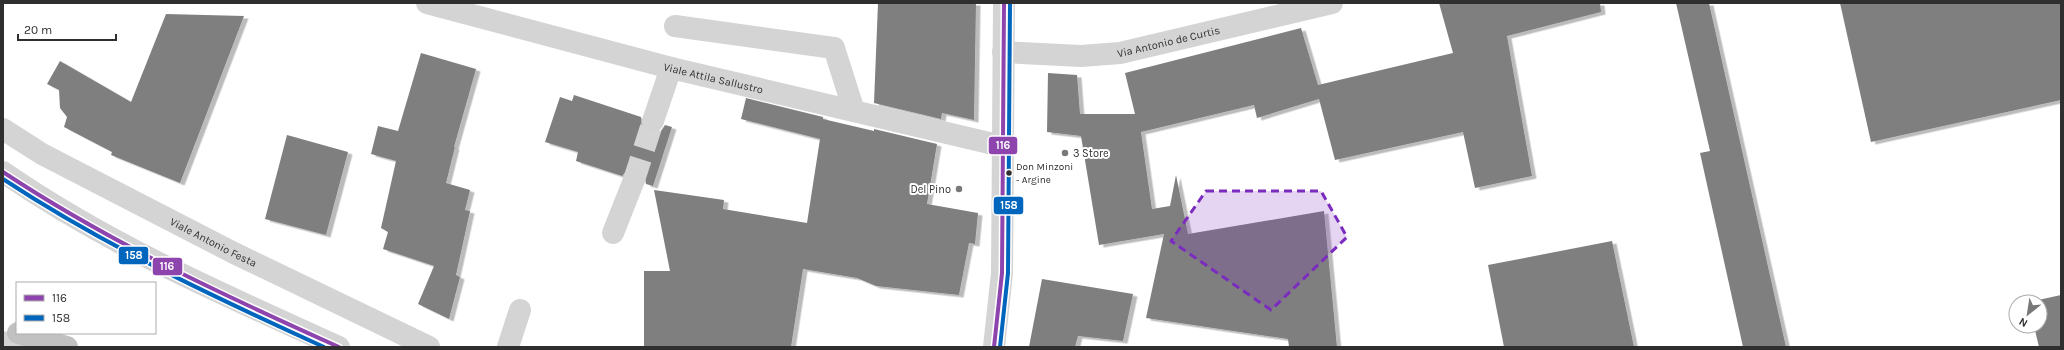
<svg xmlns="http://www.w3.org/2000/svg" width="2064" height="350" viewBox="0 0 2064 350" font-family="Karla,sans-serif">
<style>
.building{fill:#7f7f7f;filter:url(#shadow)}
.lines{fill:none;stroke-linecap:round;stroke-linejoin:round}
.minor-tunnel{stroke:#d5d5d5;stroke-width:22;stroke-dasharray:22 11;stroke-linecap:butt}
.minor{stroke:#d4d4d4;stroke-width:22}
.highway{stroke:#c1c1c1;stroke-width:22}
.bus-1-casing{stroke:#fff;stroke-width:7}
.bus-2-casing{stroke:#fff;stroke-width:7}
.bus-1{stroke:#8e44ad;stroke-width:4}
.bus-2{stroke:#0065bd;stroke-width:4}
.marked{fill:#7b2cbf;fill-opacity:0.2;stroke:#7b2cbf;stroke-width:3;stroke-dasharray:8 5;stroke-linejoin:round}
.poi-dot{fill:#787878;stroke:#fff;stroke-width:1.5}
.bus-dot{fill:#2f2f2f;stroke:#fff;stroke-width:1.5}
.labels{text-anchor:middle;dominant-baseline:central;stroke-width:4;stroke-linejoin:round;paint-order:stroke}
.bus-label{font-size:10px;fill:#2f2f2f;stroke:#fff;text-anchor:start}
.street-label{font-size:11px;fill:#2f2f2f;stroke:#fff}
.poi-label{font-size:11px;fill:#2f2f2f;stroke:#fff;text-anchor:start}
.line-badge{stroke:#fff;stroke-width:1.5}
.badge-label{font-size:11px;text-anchor:middle;font-weight:bold;fill:#fff}
</style>
<defs>
<filter id="shadow"><feDropShadow dx="4.5" dy="2.5" stdDeviation="0" flood-color="#0004"/></filter>
</defs>
<rect width="100%" height="100%" fill="#fff"/>
<path class="building" d="M 878,3 L 976,3 L 974,120 L 942,113 L 941,119 L 874,103 Z
M 1439,3 L 1600,3 L 1601,12 L 1507,36 L 1532,176 L 1475,188 L 1463,132 L 1335,160 L 1319,99 L 1257,118 L 1254,105 L 1141,132 L 1152,209 L 1170,206 L 1176,175 L 1188,234 L 1324,211 L 1337,347 L 1289,347 L 1288,339 L 1146,318 L 1164,234 L 1099,245 L 1081,136 L 1047,132 L 1048,73 L 1077,75 L 1080,114 L 1135,114 L 1125,73 L 1301,28 L 1318,85 L 1453,53 Z
M 1676,3 L 1709,3 L 1786,347 L 1743,347 L 1700,153 L 1710,151 Z
M 1840,3 L 2061,3 L 2061,100 L 1871,142 Z
M 166,14 L 244,16 L 180,183 L 111,155 L 112,152 L 64,127 L 67,117 L 60,108 L 59,90 L 47,84 L 60,61 L 131,102 Z
M 421,53 L 476,69 L 454,147 L 455,147 L 446,183 L 470,190 L 465,210 L 470,211 L 456,275 L 460,277 L 449,319 L 418,304 L 434,266 L 383,249 L 388,232 L 381,228 L 396,161 L 371,154 L 378,126 L 398,131 Z
M 574,95 L 641,117 L 641,123 L 643,129 L 649,133 L 655,133 L 661,131 L 665,125 L 672,127 L 653,186 L 646,184 L 644,173 L 639,169 L 633,168 L 627,170 L 622,176 L 576,161 L 578,152 L 545,142 L 560,97 L 572,101 Z
M 746,98 L 823,117 L 823,122 L 823,119 L 874,131 L 874,129 L 937,144 L 927,204 L 978,213 L 975,244 L 969,243 L 959,295 L 876,286 L 857,278 L 803,269 L 791,347 L 644,347 L 644,271 L 670,271 L 654,190 L 724,200 L 723,209 L 807,223 L 820,139 L 741,119 Z
M 287,135 L 348,152 L 326,235 L 265,219 Z
M 1612,241 L 1634,347 L 1504,347 L 1488,265 Z
M 1042,279 L 1133,294 L 1123,341 L 1078,336 L 1075,347 L 1029,347 Z
M 2061,295 L 2061,347 L 2039,347 L 2034,326 L 2040,326 L 2040,302 L 2029,302 Z"/>
<g class="lines">
<path class="minor-tunnel" d="M 634,180 L 653,121"/>
<g class="minor">
<path id="s1" d="M 427,3 L 671,68 L 1002,146"/>
<path d="M 675,26 L 834,48 L 854,111"/>
<path id="s2" d="M 1003,52 L 1081,56 L 1120,53 L 1332,3"/>
<path d="M 653,121 L 671,68"/>
<path id="s3" d="M 3,129 L 42,154 L 234,253 L 429,347"/>
<path d="M 3,172 C 107,244 224,295 339,347"/>
<path d="M 613,233 L 634,180"/>
<path d="M 3,342 L 21,347"/>
<path d="M 508,347 L 520,310"/>
<path d="M 994,347 L 1002,273 L 1004,3"/>
</g>
<path class="highway" d="M 18,333 L 67,347"/>
<defs>
<path id="bus-1" d="M 3,172 C 109,242 223,295 339,347
M 994,347 L 1002,273 L 1004,3"/>
<path id="bus-2" d="M 3,179 C 105,246 214,297 324,347
M 1000,347 L 1008,273 L 1010,3"/>
</defs>
<use href="#bus-1" class="bus-1-casing"/>
<use href="#bus-2" class="bus-2-casing"/>
<use href="#bus-1" class="bus-1"/>
<use href="#bus-2" class="bus-2"/>
</g>
<path class="marked" d="M 1206,191 L 1321,191 L 1347,237 L 1271,310 L 1171,241 Z"/>
<g class="poi-dot">
<circle cx="1065" cy="153" r="4"/>
<circle cx="959" cy="189" r="4"/>
</g>
<circle class="bus-dot" cx="1009" cy="173" r="3.5"/>
<g class="labels">
<g class="bus-label">
<text x="1016" y="167">Don Minzoni<tspan x="1016" dy="13">- Argine</tspan></text>
</g>
<g class="street-label">
<text stroke="none"><textPath href="#s2" startOffset="167">Via Antonio de Curtis</textPath></text>
<text stroke="none"><textPath href="#s1" startOffset="296">Viale Attila Sallustro</textPath></text>
<text stroke="none"><textPath href="#s3" startOffset="239">Viale Antonio Festa</textPath></text>
</g>
<g class="poi-label">
<text x="1073" y="153">3 Store</text>
<text x="951" y="189" text-anchor="end">Del Pino</text>
</g>
</g>
<g class="line-badge">
<rect x="988" y="136" width="30" height="19" rx="4" fill="#8e44ad"/>
<rect x="993" y="196" width="31" height="19" rx="4" fill="#0065bd"/>
<rect x="118" y="246" width="31" height="19" rx="4" fill="#0065bd"/>
<rect x="152" y="257" width="31" height="19" rx="4" fill="#8e44ad"/>
</g>
<g class="badge-label">
<text x="1003" y="149">116</text>
<text x="1009" y="209">158</text>
<text x="134" y="259">158</text>
<text x="167" y="270">116</text>
</g>
<rect width="2064" height="350" fill="none" stroke="#2f2f2f" stroke-width="8"/>
<rect x="16" y="282" width="140" height="52" fill="#ffffff" stroke="#acacac"/>
<rect x="24" y="295" width="20" height="6" fill="#8e44ad" stroke="#acacac"/>
<text x="52" y="302" font-size="12" fill="#2f2f2f">116</text>
<rect x="24" y="315" width="20" height="6" fill="#0065bd" stroke="#acacac"/>
<text x="52" y="322" font-size="12" fill="#2f2f2f">158</text>
<g transform="translate(2028 314) rotate(210)"><circle r="19" fill="#ffffff" stroke="#acacac"/>
<path d="M0-3L7 15L0 10L-7 15Z" fill="#787878"/>
<text y="-6" font-size="11" font-weight="bold" text-anchor="middle" fill="#2f2f2f">N</text>
</g>
<path d="M18 34v6h98v-6" fill="none" stroke="#2f2f2f" stroke-width="2"/>
<text x="24" y="34" font-size="12" fill="#2f2f2f" stroke="#ffffff" stroke-width="3" paint-order="stroke">20 m</text>
</svg>
